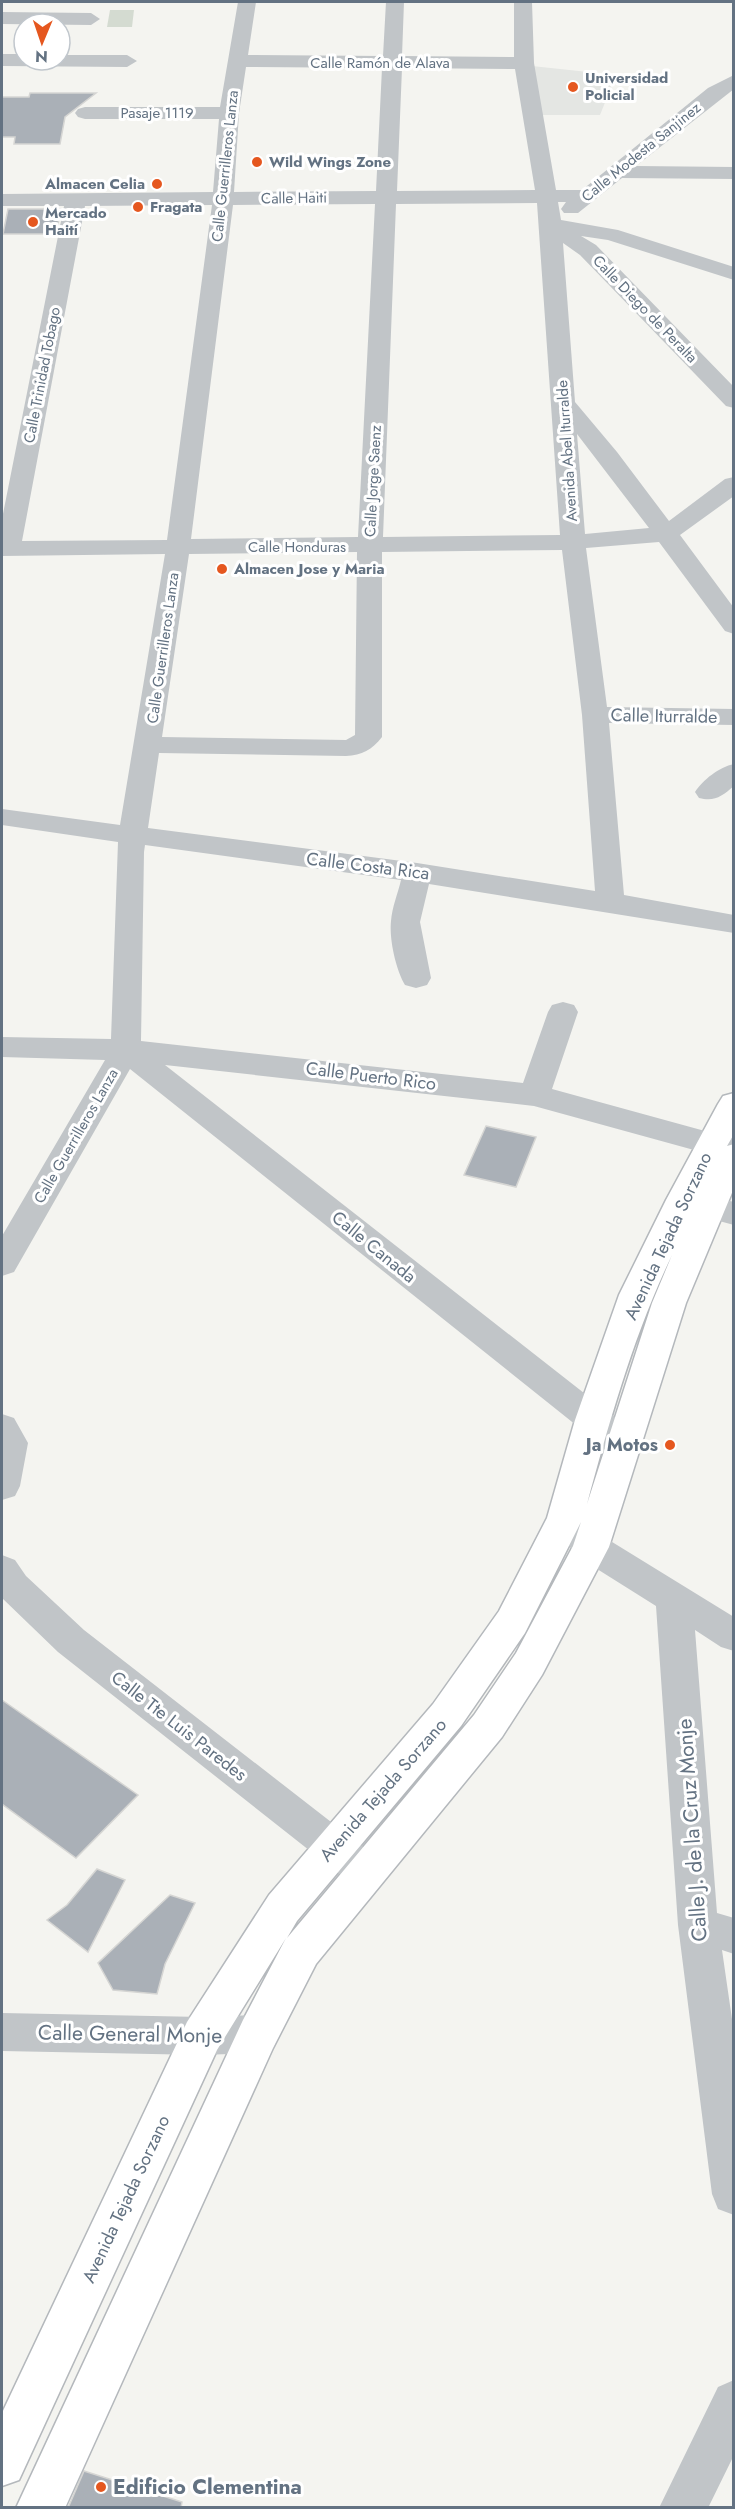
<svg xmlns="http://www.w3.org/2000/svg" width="735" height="2509" viewBox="0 0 735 2509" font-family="Jost,sans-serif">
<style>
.built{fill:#e4e6e3}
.green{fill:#d4dbd1}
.building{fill:#aab0b7;stroke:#d5d5d3;stroke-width:1.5}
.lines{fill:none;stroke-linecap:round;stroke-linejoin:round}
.major-casing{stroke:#b4b8bc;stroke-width:3}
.minor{fill:#c1c5c8;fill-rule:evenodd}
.major{fill:#fff;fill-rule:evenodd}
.poi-dot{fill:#e5571f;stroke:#fff;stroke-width:2}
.labels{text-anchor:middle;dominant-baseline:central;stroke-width:6;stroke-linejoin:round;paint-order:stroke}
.far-street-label{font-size:15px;fill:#637282;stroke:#fff}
.far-poi-label{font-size:15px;font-weight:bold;fill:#637282;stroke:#fff;text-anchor:start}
.street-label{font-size:18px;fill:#637282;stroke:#fff}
.poi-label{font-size:18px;font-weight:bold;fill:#637282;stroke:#fff;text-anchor:end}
.near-street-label{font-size:21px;fill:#637282;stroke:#fff}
.near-poi-label{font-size:21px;font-weight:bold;fill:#637282;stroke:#fff;text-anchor:start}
</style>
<rect width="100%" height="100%" fill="#f4f4f0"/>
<path class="built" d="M 532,66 L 616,75 L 600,115 L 539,115 Z"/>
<path class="green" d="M 110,10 L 134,10 L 132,27 L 107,27 Z"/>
<path class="building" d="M 30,93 L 96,93 L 65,117 L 60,144 L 14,144 L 15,137 L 2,137 L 2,97 L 29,97 Z
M 8,209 L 61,209 L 56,234 L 3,234 Z
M 486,1126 L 536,1137 L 516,1187 L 464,1175 Z
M 2,1700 L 138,1795 L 76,1858 L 2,1804 Z
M 97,1869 L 125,1880 L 88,1952 L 47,1920 L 67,1905 Z
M 170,1895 L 195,1903 L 165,1964 L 157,1994 L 113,1990 L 98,1963 Z
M 84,2471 L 182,2502 L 181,2508 L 68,2508 Z"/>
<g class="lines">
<defs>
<path id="major" d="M 734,1093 L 734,1134 L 727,1146 L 734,1144 L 734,1188 L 686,1303 L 609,1547 L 542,1675 L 502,1737 L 316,1964 L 273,2048 L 65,2508 L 16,2508 L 243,2020 L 286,1938 L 217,2050 L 19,2480 L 2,2486 L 2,2413 L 187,2022 L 269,1895 L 433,1704 L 499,1611 L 547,1518 L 575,1420 L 619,1295 L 666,1200 L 718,1104 L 723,1096 ZM 672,1255 L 652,1303 L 587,1504 C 610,1419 634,1334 672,1255 ZM 581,1522 L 573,1546 L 516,1653 L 474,1715 L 287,1938 L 297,1921 L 461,1726 L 525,1633 Z"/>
</defs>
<use href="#major" class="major-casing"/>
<path class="minor" d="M 238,2 L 256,2 L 248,55 L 383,56 L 386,2 L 404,2 L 402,56 L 514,57 L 514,2 L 532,2 L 534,63 L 556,190 L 582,190 L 708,88 L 734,75 L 734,89 L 636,166 L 734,167 L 734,179 L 622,178 L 578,213 L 564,213 L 561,209 L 566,202 L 558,202 L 561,220 L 618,230 L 734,267 L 734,280 L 608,240 L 581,236 L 596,245 L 734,387 L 734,408 L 726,406 L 580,255 L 563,243 L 575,402 L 617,452 L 669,521 L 725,479 L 734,477 L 734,496 L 680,535 L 734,608 L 734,634 L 725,631 L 659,542 L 586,548 L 607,707 L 734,709 L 734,725 L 609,723 L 624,895 L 734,915 L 734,933 L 429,884 L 420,922 L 431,978 L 427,985 L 416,988 L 405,985 C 396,970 389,939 391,921 C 392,907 398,893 401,880 L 145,845 L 144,852 L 141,1041 L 523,1083 L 548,1012 L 552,1005 L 563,1002 L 574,1005 L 578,1012 L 552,1089 L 734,1139 L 734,1161 L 534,1106 L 165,1065 L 635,1433 L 641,1443 L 635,1453 L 623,1456 L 611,1453 L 130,1069 L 14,1272 L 2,1276 L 2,1236 L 105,1060 L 2,1057 L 2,1037 L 111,1039 L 118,842 L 2,825 L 2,809 L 120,825 L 165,554 L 2,556 L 2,519 L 64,206 L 2,206 L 2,194 L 213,192 L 219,119 L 85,119 L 78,117 L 75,113 L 78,109 L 85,107 L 220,107 ZM 246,67 L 382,68 L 376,191 L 234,192 L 239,113 ZM 402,68 L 515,69 L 535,190 L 397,191 ZM 537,203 L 560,535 L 383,537 L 396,204 ZM 375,204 L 358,537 L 191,539 L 233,205 ZM 212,205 L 167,540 L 22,541 L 85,206 ZM 577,434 L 649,528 L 585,534 ZM 562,550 L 582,715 L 595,891 L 417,863 L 148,828 L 159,753 L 346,756 C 362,755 372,750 382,737 L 382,552 ZM 357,552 L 355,735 L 346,740 L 162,737 L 189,554 Z
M 2,12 L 91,13 L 100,19 L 91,25 L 2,24 Z
M 2,54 L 24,54 L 24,60 L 60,60 L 60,55 L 127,55 L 137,61 L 127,67 L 2,66 Z
M 734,764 L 734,786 C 722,796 715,802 699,798 L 695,792 C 703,780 719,767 734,764 Z
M 682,1189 L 734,1202 L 734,1225 L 671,1208 L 666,1200 L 671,1192 Z
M 2,1414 L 14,1418 L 28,1443 L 20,1486 L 15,1496 L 2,1500 Z
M 565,1504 L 578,1508 L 604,1537 L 734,1617 L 734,1651 L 721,1647 L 695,1630 L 717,1913 L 734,1918 L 734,1954 L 722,1950 L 734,2033 L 734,2215 L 718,2209 L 712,2194 L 678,1925 L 656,1606 L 578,1557 L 547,1518 L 552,1508 Z
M 2,1555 L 15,1560 L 26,1576 L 84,1630 L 380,1860 L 386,1872 L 380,1884 L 366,1890 L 352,1884 L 58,1652 L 2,1598 Z
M 2,2013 L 202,2017 L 258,2015 L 273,2020 L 279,2034 L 273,2048 L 258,2053 L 202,2055 L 2,2051 Z
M 734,2380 L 734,2455 L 708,2508 L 659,2508 L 718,2387 Z"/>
<use href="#major" class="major"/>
</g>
<g class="poi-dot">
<circle cx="573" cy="87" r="6"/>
<circle cx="257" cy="162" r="6"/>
<circle cx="157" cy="184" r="6"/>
<circle cx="138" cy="207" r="6"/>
<circle cx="33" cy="222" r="6"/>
<circle cx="222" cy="569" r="6"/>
<circle cx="670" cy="1445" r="6"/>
<circle cx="101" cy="2487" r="6"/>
</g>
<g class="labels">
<g class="far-street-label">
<text x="380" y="63">Calle Ramón de Alava</text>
<text x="157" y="113">Pasaje 1119</text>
<text transform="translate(641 152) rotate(-39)">Calle Modesta Sanjinez</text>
<text transform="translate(225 166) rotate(-84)">Calle Guerrilleros Lanza</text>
<text transform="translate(294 198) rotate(-1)">Calle Haiti</text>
<text transform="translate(645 309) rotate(46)">Calle Diego de Peralta</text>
<text transform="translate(42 375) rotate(-79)">Calle Trinidad Tobago</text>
<text transform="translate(567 451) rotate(-94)">Avenida Abel Iturralde</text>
<text transform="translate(373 481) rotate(-87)">Calle Jorge Saenz</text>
<text x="297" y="547">Calle Honduras</text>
<text transform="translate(163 648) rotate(-82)">Calle Guerrilleros Lanza</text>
<text transform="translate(76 1136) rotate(-60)">Calle Guerrilleros Lanza</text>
</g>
<g class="far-poi-label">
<text x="585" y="78">Universidad<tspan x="585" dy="17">Policial</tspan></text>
<text x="269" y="162">Wild Wings Zone</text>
<text x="145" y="184" text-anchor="end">Almacen Celia</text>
<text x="150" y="207">Fragata</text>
<text x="45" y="213">Mercado<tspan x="45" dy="17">Haití</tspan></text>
<text x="234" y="569">Almacen Jose y Maria</text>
</g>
<g class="street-label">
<text transform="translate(664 716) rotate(1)">Calle Iturralde</text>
<text transform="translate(368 866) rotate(7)">Calle Costa Rica</text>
<text transform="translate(371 1076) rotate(7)">Calle Puerto Rico</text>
<text transform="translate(668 1236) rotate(-65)">Avenida Tejada Sorzano</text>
<text transform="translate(374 1247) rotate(39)">Calle Canada</text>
<text transform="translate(179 1726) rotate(38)">Calle Tte Luis Paredes</text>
<text transform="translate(383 1790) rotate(-49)">Avenida Tejada Sorzano</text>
<text transform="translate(126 2199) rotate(-65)">Avenida Tejada Sorzano</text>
</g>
<g class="poi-label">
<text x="658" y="1445">Ja Motos</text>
</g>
<g class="near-street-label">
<text transform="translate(692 1830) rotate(-94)">Calle J. de la Cruz Monje</text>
<text transform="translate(130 2034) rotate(1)">Calle General Monje</text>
</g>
<g class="near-poi-label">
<text x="113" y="2487">Edificio Clementina</text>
</g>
</g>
<rect width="735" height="2509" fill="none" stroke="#637282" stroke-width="6"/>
<g transform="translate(42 42) rotate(182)"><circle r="28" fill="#ffffff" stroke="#c1c7cd" stroke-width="1.5"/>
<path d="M0-4.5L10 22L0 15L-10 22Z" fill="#e5571f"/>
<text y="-9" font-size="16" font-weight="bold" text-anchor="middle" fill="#637282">N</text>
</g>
</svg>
